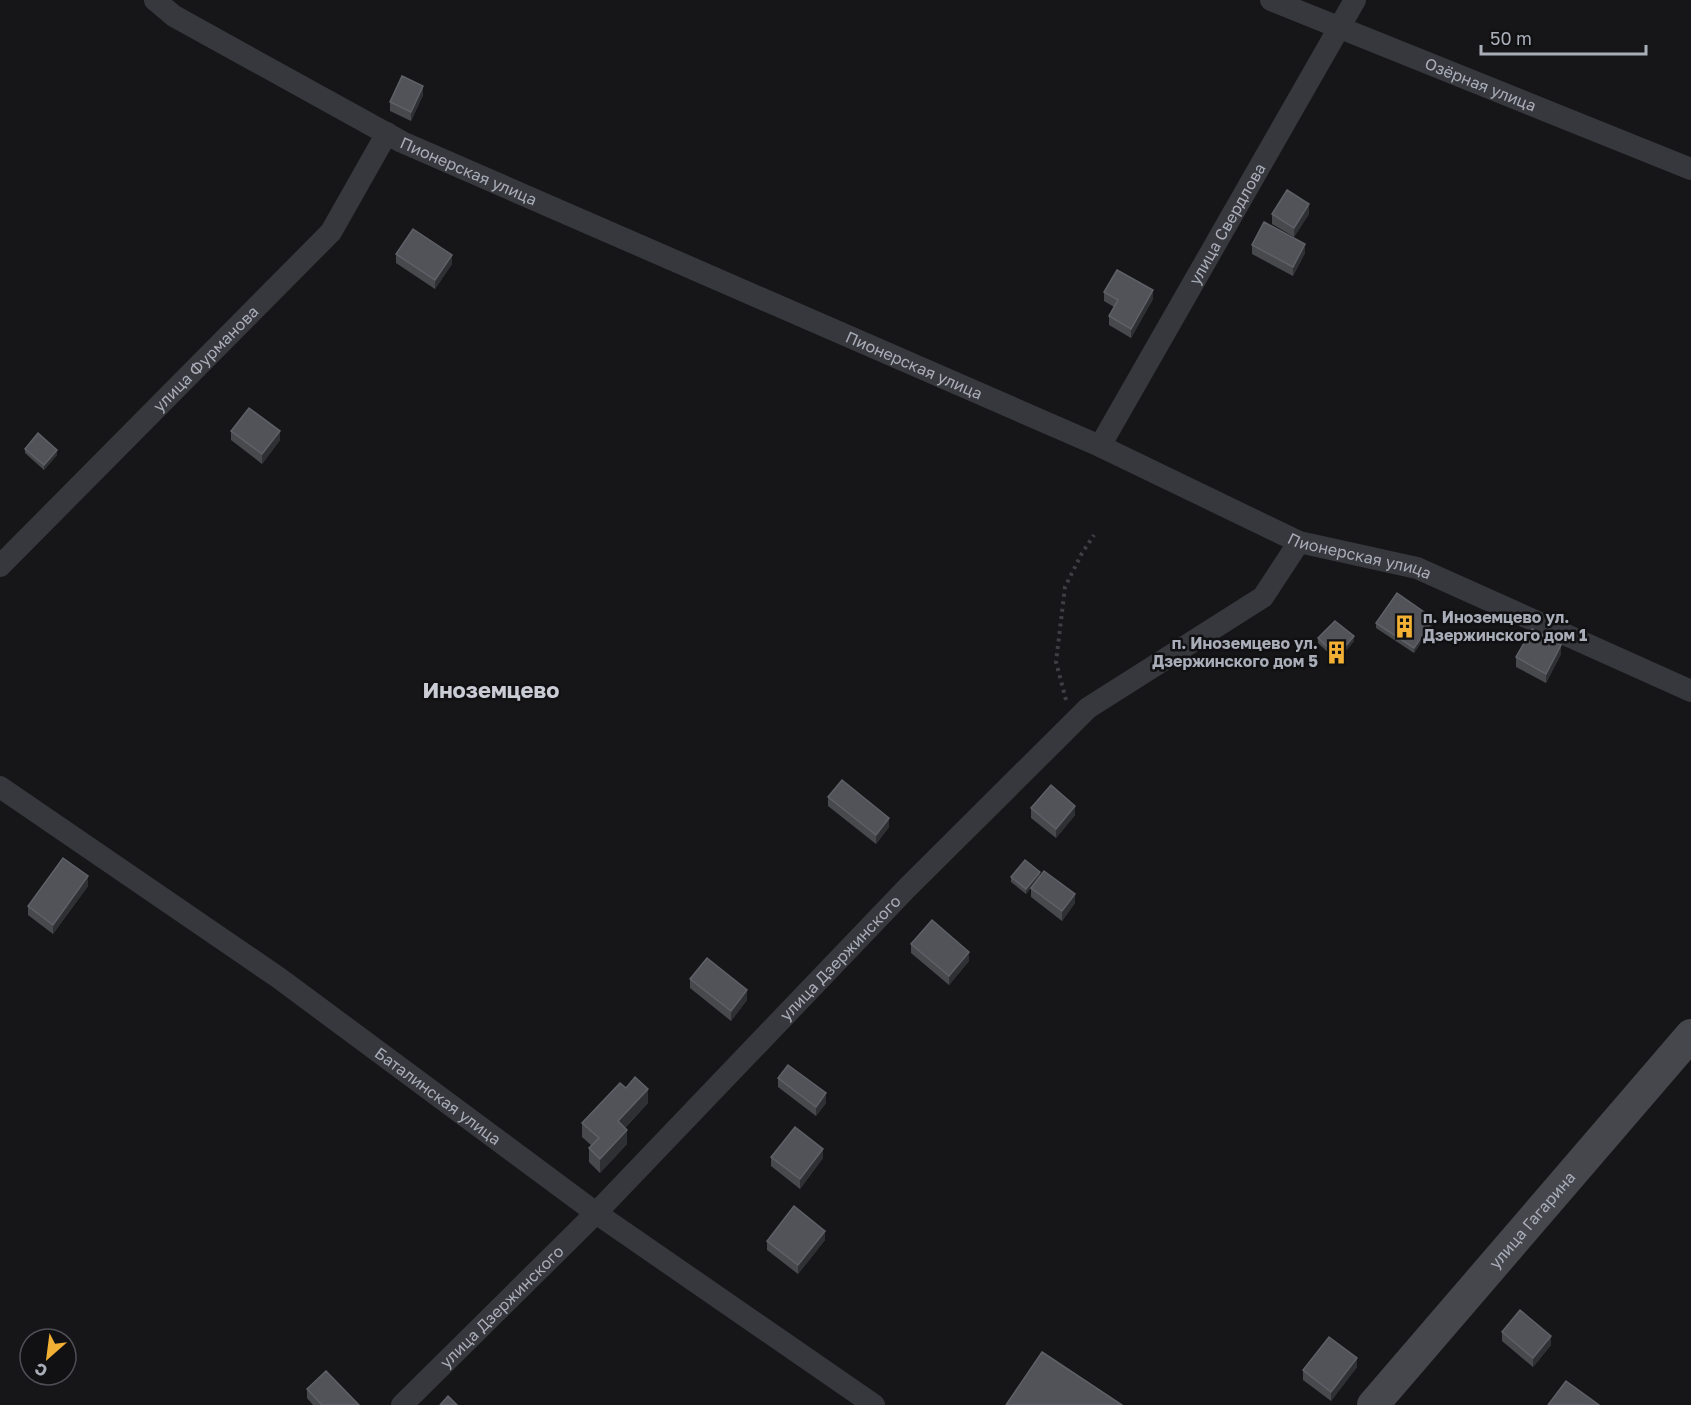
<svg xmlns="http://www.w3.org/2000/svg" width="1691" height="1405" viewBox="0 0 1691 1405" font-family="'Golos Text',sans-serif">
<style>
.lines{fill:none;stroke-linecap:round;stroke-linejoin:round}
.path{stroke:#3d3f44;stroke-width:4;stroke-dasharray:3 4.5;stroke-linecap:butt}
.minor{stroke:#37383d;stroke-width:22}
.secondary{stroke:#45474d;stroke-width:32}
.wall{fill:#47494d}
.shaded-wall{fill:#2f3033}
.building{fill:#525359;stroke:#5f6168;stroke-width:1.5}
.labels{text-anchor:middle;dominant-baseline:central;stroke-width:5;stroke-linejoin:round;paint-order:stroke}
.street-label{font-size:16px;fill:#a8adb8;stroke:#111113}
.poi-label{font-size:16px;font-weight:bold;fill:#a8adb8;stroke:#111113;text-anchor:start}
.district-label{font-size:22px;font-weight:bold;fill:#c9ccd4;stroke:#111113}
</style>
<rect width="100%" height="100%" fill="#161618"/>
<g class="lines">
<path class="path" d="M 1066,700 L 1056,662 L 1065,587 L 1082,553 L 1094,535"/>
<g class="minor">
<path id="s1" d="M 155,0 L 174,16 L 402,142 L 1100,446 L 1299,542 L 1417,568 L 1691,691"/>
<path id="s2" d="M 1271,0 L 1691,169"/>
<path id="s3" d="M 1100,446 L 1355,0"/>
<path id="s4" d="M 0,566 L 331,232 L 387,133"/>
<path id="s5" d="M 0,787 L 279,978 L 596,1213 L 874,1405"/>
<path id="s6" d="M 402,1405 L 596,1213 L 907,888 L 1088,708 L 1263,597 L 1299,542"/>
</g>
<path class="secondary" id="s7" d="M 1373,1405 L 1691,1035"/>
</g>
<path class="wall" d="M 423,95 L 411,121 L 390,111 L 390,102 Z
M 1272,214 L 1309,214 L 1294,237 L 1272,224 Z
M 1252,245 L 1305,253 L 1293,276 L 1252,254 Z
M 396,254 L 452,264 L 435,289 L 396,263 Z
M 1104,292 L 1153,299 L 1131,338 L 1109,325 L 1109,316 L 1114,307 L 1104,301 Z
M 231,431 L 280,440 L 262,464 L 231,440 Z
M 25,449 L 57,455 L 44,470 L 25,453 Z
M 1376,623 L 1434,623 L 1414,653 L 1376,628 Z
M 1318,638 L 1354,641 L 1337,661 L 1318,643 Z
M 1561,654 L 1546,683 L 1516,667 L 1516,657 Z
M 828,797 L 889,827 L 876,844 L 828,806 Z
M 1031,808 L 1075,815 L 1056,838 L 1031,818 Z
M 1040,876 L 1075,903 L 1062,921 L 1031,897 L 1031,888 L 1035,883 L 1026,894 L 1011,882 L 1011,877 Z
M 88,886 L 53,934 L 28,915 L 28,906 Z
M 911,944 L 969,961 L 949,985 L 911,953 Z
M 690,979 L 747,1000 L 731,1021 L 690,988 Z
M 778,1078 L 826,1103 L 816,1116 L 778,1087 Z
M 626,1088 L 648,1103 L 625,1128 L 627,1144 L 600,1173 L 589,1162 L 589,1148 L 592,1146 L 582,1137 L 582,1123 Z
M 771,1157 L 823,1158 L 800,1189 L 771,1166 Z
M 825,1240 L 798,1274 L 767,1250 L 767,1241 Z
M 1502,1332 L 1551,1345 L 1533,1367 L 1502,1341 Z
M 1357,1367 L 1331,1401 L 1303,1380 L 1303,1370 Z
M 307,1389 L 359,1405 L 313,1405 L 307,1398 Z"/>
<path class="shaded-wall" d="M 423,86 L 423,95 L 411,121 L 411,112 Z
M 1309,204 L 1309,214 L 1294,237 L 1294,228 Z
M 1305,244 L 1305,253 L 1293,276 L 1293,267 Z
M 452,255 L 452,264 L 435,289 L 435,280 Z
M 1153,290 L 1153,299 L 1131,338 L 1131,329 Z
M 280,431 L 280,440 L 262,464 L 262,454 Z
M 57,450 L 57,455 L 44,470 L 44,465 Z
M 1434,619 L 1434,623 L 1414,653 L 1414,648 Z
M 1354,636 L 1354,641 L 1337,661 L 1337,656 Z
M 1561,645 L 1561,654 L 1546,683 L 1546,674 Z
M 1075,806 L 1075,815 L 1056,838 L 1056,829 Z
M 889,818 L 889,827 L 876,844 L 876,835 Z
M 1040,872 L 1040,877 L 1026,894 L 1026,889 Z
M 88,876 L 88,886 L 53,934 L 53,925 Z
M 1075,894 L 1075,903 L 1062,921 L 1062,911 Z
M 969,952 L 969,961 L 949,985 L 949,976 Z
M 747,990 L 747,1000 L 731,1021 L 731,1011 Z
M 648,1089 L 648,1103 L 618,1135 L 618,1121 Z
M 826,1093 L 826,1103 L 816,1116 L 816,1107 Z
M 627,1130 L 627,1144 L 600,1173 L 600,1159 Z
M 823,1149 L 823,1158 L 800,1189 L 800,1179 Z
M 825,1231 L 825,1240 L 798,1274 L 798,1265 Z
M 1551,1336 L 1551,1345 L 1533,1367 L 1533,1358 Z
M 1357,1358 L 1357,1367 L 1331,1401 L 1331,1392 Z"/>
<path class="building" d="M 402,76 L 423,86 L 411,112 L 390,102 Z
M 1287,190 L 1309,204 L 1294,228 L 1272,214 Z
M 1264,222 L 1305,244 L 1293,267 L 1252,245 Z
M 413,229 L 452,255 L 435,280 L 396,254 Z
M 1117,270 L 1153,290 L 1131,329 L 1109,316 L 1118,300 L 1104,292 Z
M 249,408 L 280,431 L 262,454 L 231,431 Z
M 38,433 L 57,450 L 44,465 L 25,449 Z
M 1397,593 L 1434,619 L 1414,648 L 1376,623 Z
M 1335,621 L 1354,636 L 1337,656 L 1318,638 Z
M 1532,629 L 1561,645 L 1546,674 L 1516,657 Z
M 842,780 L 889,818 L 876,835 L 828,797 Z
M 1051,785 L 1075,806 L 1056,829 L 1031,808 Z
M 63,858 L 88,876 L 53,925 L 28,906 Z
M 1025,860 L 1040,872 L 1026,889 L 1011,877 Z
M 1044,871 L 1075,894 L 1062,911 L 1031,888 Z
M 932,920 L 969,952 L 949,976 L 911,944 Z
M 707,958 L 747,990 L 731,1011 L 690,979 Z
M 788,1065 L 826,1093 L 816,1107 L 778,1078 Z
M 635,1077 L 648,1089 L 618,1121 L 627,1130 L 600,1159 L 589,1148 L 599,1138 L 582,1123 L 620,1083 L 626,1088 Z
M 795,1127 L 823,1149 L 800,1179 L 771,1157 Z
M 794,1206 L 825,1231 L 798,1265 L 767,1241 Z
M 1520,1310 L 1551,1336 L 1533,1358 L 1502,1332 Z
M 1329,1337 L 1357,1358 L 1331,1392 L 1303,1370 Z
M 1042,1352 L 1122,1405 L 1006,1405 Z
M 326,1371 L 359,1405 L 322,1405 L 307,1389 Z
M 1566,1381 L 1599,1405 L 1548,1405 Z
M 448,1396 L 457,1405 L 440,1405 Z"/>
<defs>
<symbol id="building-bare" viewBox="-9 -9 18 18"><path d="M-4-6H4V6H1V3H-1V6H-4ZM-2.5-4.3h1.7v1.8h-1.7ZM.8-4.3h1.7v1.8H.8ZM-2.5-1h1.7V.8h-1.7ZM.8-1h1.7V.8H.8Z" fill="#f2b134" stroke="#111113" stroke-width="2.5" paint-order="stroke"/></symbol>
</defs>
<g fill-rule="evenodd">
<use href="#building-bare" x="1388" y="610" width="33" height="33"/>
<use href="#building-bare" x="1320" y="636" width="33" height="33"/>
</g>
<g class="labels">
<g class="street-label">
<text stroke="none"><textPath href="#s2" startOffset="226">Озёрная улица</textPath></text>
<text stroke="none"><textPath href="#s1" startOffset="358">Пионерская улица</textPath></text>
<text stroke="none"><textPath href="#s3" startOffset="256">улица Свердлова</textPath></text>
<text stroke="none"><textPath href="#s4" startOffset="292">улица Фурманова</textPath></text>
<text stroke="none"><textPath href="#s1" startOffset="844">Пионерская улица</textPath></text>
<text stroke="none"><textPath href="#s1" startOffset="1330">Пионерская улица</textPath></text>
<text stroke="none"><textPath href="#s6" startOffset="626">улица Дзержинского</textPath></text>
<text stroke="none"><textPath href="#s5" startOffset="536">Баталинская улица</textPath></text>
<text stroke="none"><textPath href="#s7" startOffset="244">улица Гагарина</textPath></text>
<text stroke="none"><textPath href="#s6" startOffset="140">улица Дзержинского</textPath></text>
</g>
<g class="poi-label">
<text x="1423" y="617">п. Иноземцево ул.<tspan x="1423" dy="18">Дзержинского дом 1</tspan></text>
<text x="1318" y="643" text-anchor="end">п. Иноземцево ул.<tspan x="1318" dy="18">Дзержинского дом 5</tspan></text>
</g>
<g class="district-label">
<text x="491" y="689">Иноземцево</text>
</g>
</g>
<g transform="translate(48 1357) rotate(208)"><circle r="28" fill="#111113" stroke="#4d4f55" stroke-width="1.5"/>
<path d="M0-4.5L10 22L0 15L-10 22Z" fill="#f2b134"/>
<text y="-9" font-size="16" font-weight="bold" text-anchor="middle" fill="#a8adb8">С</text>
</g>
<path d="M1481 45v9h165v-9" fill="none" stroke="#a8adb8" stroke-width="3"/>
<text x="1490" y="45" font-size="18" fill="#a8adb8" stroke="#111113" stroke-width="4.5" paint-order="stroke">50 m</text>
</svg>
